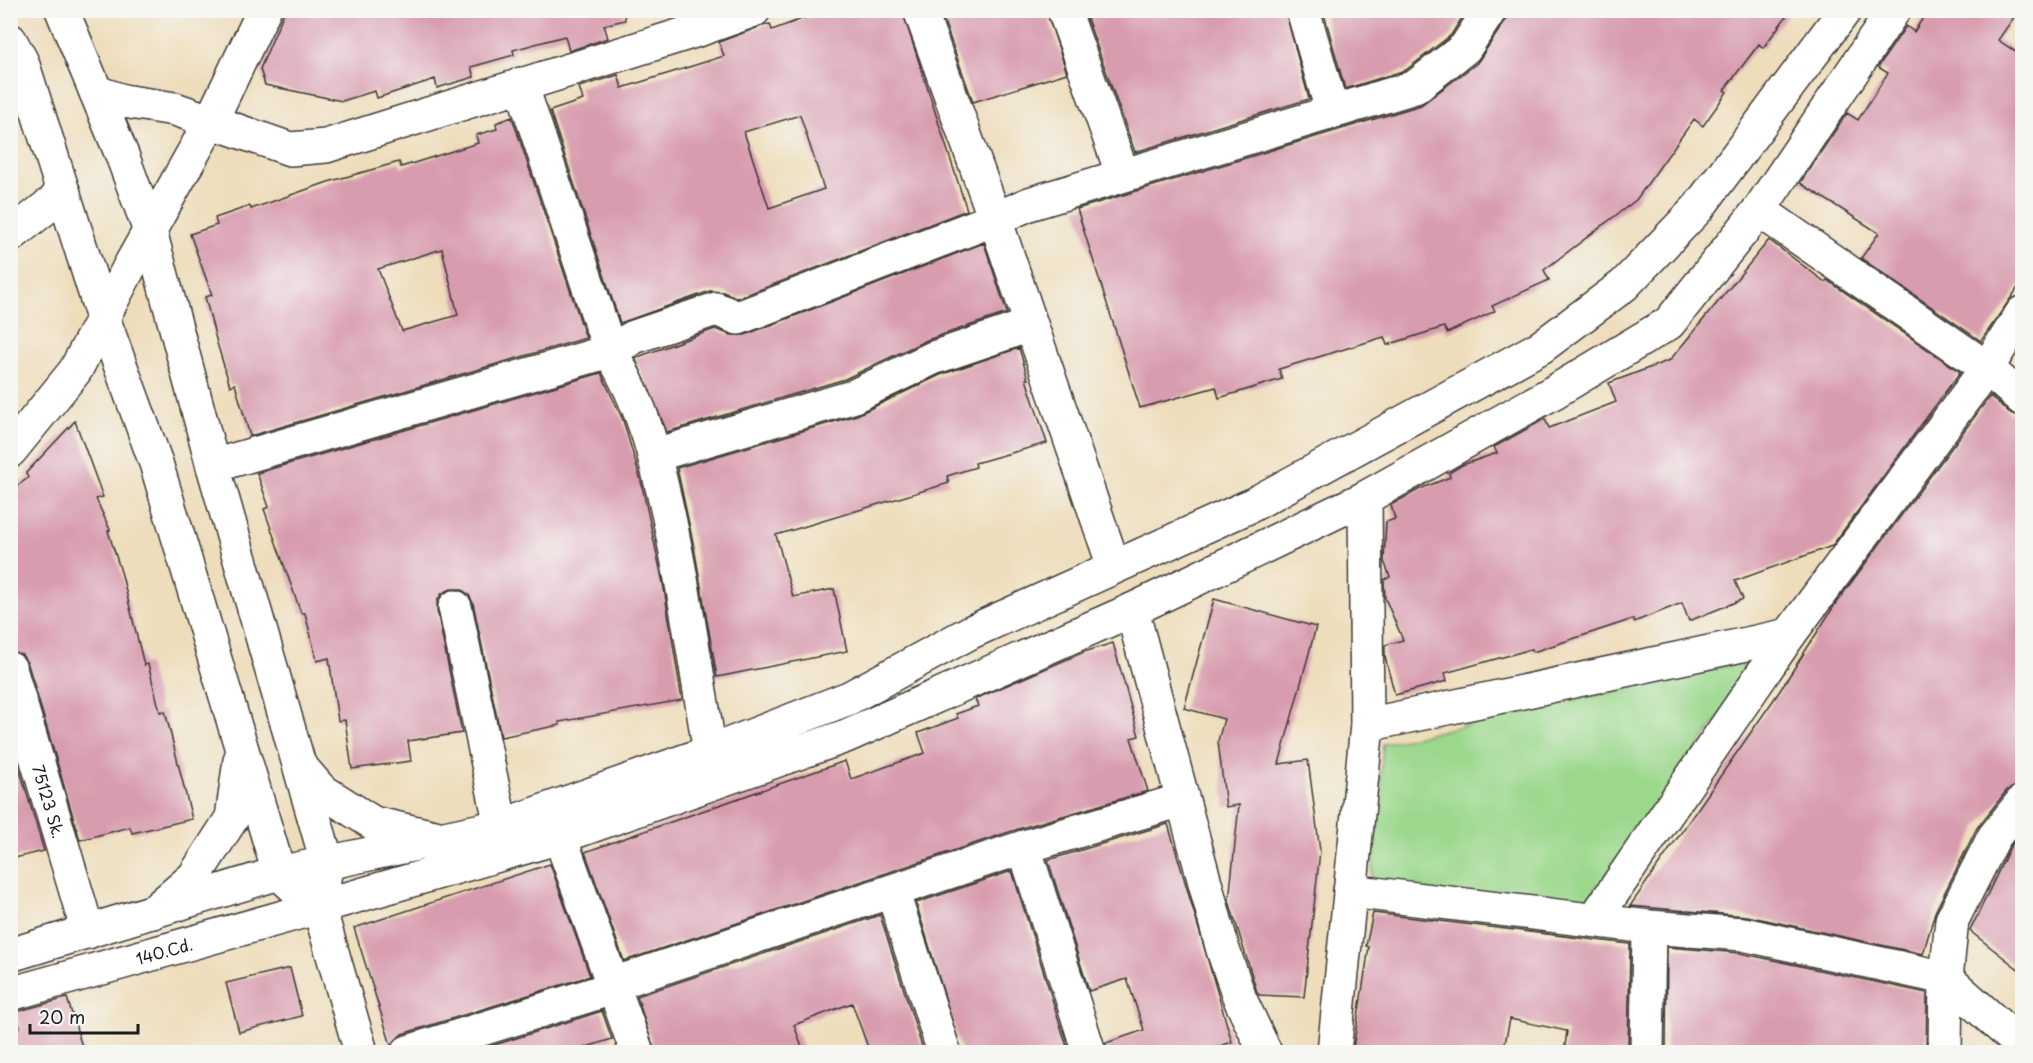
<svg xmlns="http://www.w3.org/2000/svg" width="2033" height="1063" viewBox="0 0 2033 1063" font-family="'Playpen Sans',sans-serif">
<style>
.green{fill:#9bd88c;stroke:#5c7a54;stroke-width:1.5}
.building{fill:#d89caf;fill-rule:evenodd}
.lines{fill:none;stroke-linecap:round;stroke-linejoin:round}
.minor-casing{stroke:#3c3934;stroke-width:36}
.major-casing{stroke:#3c3934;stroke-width:36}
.minor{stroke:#fff;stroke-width:33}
.major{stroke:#fff;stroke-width:33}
.labels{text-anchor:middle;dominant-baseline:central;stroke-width:4.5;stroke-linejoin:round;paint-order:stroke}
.street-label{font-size:16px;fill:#1c1c1c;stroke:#f6f6f2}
</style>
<rect width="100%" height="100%" fill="#f6f6f2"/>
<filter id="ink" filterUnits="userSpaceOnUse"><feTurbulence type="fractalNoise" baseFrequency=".0167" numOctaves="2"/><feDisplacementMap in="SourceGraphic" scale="12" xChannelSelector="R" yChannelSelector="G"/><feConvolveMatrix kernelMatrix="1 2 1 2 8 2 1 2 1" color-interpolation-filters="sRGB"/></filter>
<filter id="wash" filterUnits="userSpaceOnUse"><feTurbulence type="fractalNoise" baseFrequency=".008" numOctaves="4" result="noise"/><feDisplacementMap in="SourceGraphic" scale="24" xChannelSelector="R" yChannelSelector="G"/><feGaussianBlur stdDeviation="1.35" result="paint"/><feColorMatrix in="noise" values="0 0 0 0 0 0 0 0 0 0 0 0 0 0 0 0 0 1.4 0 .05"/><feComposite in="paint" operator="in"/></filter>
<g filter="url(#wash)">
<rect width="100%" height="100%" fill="#edb"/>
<path class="green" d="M 1743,662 L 1744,680 L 1584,915 L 1371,890 L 1383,744 Z"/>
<g id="blocks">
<path class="building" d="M 285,10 L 624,10 L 625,20 L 604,25 L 608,38 L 569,51 L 565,36 L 513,50 L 514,55 L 471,67 L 474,77 L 437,88 L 435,79 L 377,98 L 375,91 L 342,101 L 265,85 L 260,69 Z
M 826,10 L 902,10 L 967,210 L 738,298 L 723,292 L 710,291 L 620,323 L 550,111 L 583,100 L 579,87 L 618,75 L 622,88 L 724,56 L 719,42 L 764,25 L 770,24 L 772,30 ZM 800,115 L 824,189 L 769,208 L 744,132 Z
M 940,10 L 1046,10 L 1067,73 L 973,102 Z
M 1084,10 L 1285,10 L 1309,99 L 1135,152 Z
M 1323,10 L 1467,10 L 1451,35 L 1406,70 L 1345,89 Z
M 1509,10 L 1791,10 L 1763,48 L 1759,44 L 1724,90 L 1727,92 L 1703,126 L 1694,119 L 1636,200 L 1544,270 L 1549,280 L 1492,306 L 1495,311 L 1447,333 L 1444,327 L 1387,345 L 1384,337 L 1279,369 L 1282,379 L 1219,398 L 1216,387 L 1140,408 L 1077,209 L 1421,105 L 1477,63 L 1506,20 Z
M 1928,10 L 2019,10 L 1998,40 L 2022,56 L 2022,282 L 1981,341 L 1861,258 L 1879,233 L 1800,183 L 1847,113 L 1858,120 L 1888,73 L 1878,67 L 1906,26 L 1914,32 Z
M 512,117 L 586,338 L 250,436 L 235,384 L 230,386 L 217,343 L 205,297 L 212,295 L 190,234 L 217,225 L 215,218 L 250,206 L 251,209 L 328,182 L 399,162 L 401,167 L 478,143 L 476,135 L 497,129 L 496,123 ZM 442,249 L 458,315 L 402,331 L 378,269 Z
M 1769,240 L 1825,282 L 1827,280 L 1960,372 L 1832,546 L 1735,581 L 1743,599 L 1689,621 L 1682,603 L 1634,622 L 1633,619 L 1533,652 L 1532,649 L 1445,673 L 1447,681 L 1395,695 L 1385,657 L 1385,645 L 1403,640 L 1385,598 L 1384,580 L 1390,577 L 1384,561 L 1386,522 L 1395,519 L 1391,505 L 1420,489 L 1450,477 L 1449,473 L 1462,465 L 1497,453 L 1494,447 L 1545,419 L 1549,428 L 1616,402 L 1609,383 L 1670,360 Z
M 984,243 L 1007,313 L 927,340 L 845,379 L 667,432 L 635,358 L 715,329 L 731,335 L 745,335 Z
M 1019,348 L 1028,379 L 1026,379 L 1047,443 L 975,463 L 976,467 L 947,476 L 949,483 L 776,535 L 793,597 L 834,589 L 847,651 L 717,677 L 694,547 L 677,468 L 857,415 L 940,375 Z
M 601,373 L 623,420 L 641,481 L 663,583 L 682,700 L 559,722 L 560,725 L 501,737 L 473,603 L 469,595 L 461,589 L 451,589 L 442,593 L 437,601 L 437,611 L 462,733 L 408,741 L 411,761 L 352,769 L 345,720 L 338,721 L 329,658 L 317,661 L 305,613 L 301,613 L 264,509 L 269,507 L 257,473 Z
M 1990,396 L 2010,413 L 2022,417 L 2022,784 L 2007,790 L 1977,828 L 1935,912 L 1923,954 L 1747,916 L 1630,906 L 1779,692 L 1836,603 Z
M 75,421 L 103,497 L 96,499 L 110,530 L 108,531 L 122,575 L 144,665 L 148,664 L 160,712 L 165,711 L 192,819 L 132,833 L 130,827 L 80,840 L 28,664 L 22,655 L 10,651 L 10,491 L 28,478 L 26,473 Z
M 1214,599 L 1316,627 L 1279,764 L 1308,760 L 1320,851 L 1304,997 L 1259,995 L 1257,992 L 1229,901 L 1239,805 L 1226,807 L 1218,741 L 1224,719 L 1184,708 Z
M 1113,643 L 1139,736 L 1131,738 L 1148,791 L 1018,829 L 624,961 L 585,852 L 845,761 L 851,779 L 925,753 L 918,733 L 958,718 L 956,714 L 978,706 L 975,699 L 1084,652 Z
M 10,737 L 44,851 L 10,859 Z
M 1168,824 L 1232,1042 L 1199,1053 L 1107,1053 L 1106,1043 L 1144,1030 L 1127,979 L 1089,991 L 1048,860 Z
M 2022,831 L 2022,972 L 1970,931 L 2010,847 Z
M 550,864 L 590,976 L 402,1034 L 391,1045 L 354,928 Z
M 1012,871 L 1069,1053 L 962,1053 L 916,903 Z
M 1373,913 L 1630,944 L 1628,1053 L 1564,1053 L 1567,1031 L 1510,1019 L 1503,1053 L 1370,1053 L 1353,1049 L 1369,947 L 1366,946 Z
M 880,915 L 924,1053 L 870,1053 L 852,1003 L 794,1025 L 804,1053 L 655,1053 L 637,996 Z
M 1667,947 L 1740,953 L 1927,993 L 1926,1053 L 1743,1053 L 1705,1046 L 1704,1053 L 1666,1053 Z
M 290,968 L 302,1016 L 239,1032 L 226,983 Z
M 67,998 L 84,1053 L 10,1053 L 10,1030 L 20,1027 L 15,1012 Z
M 602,1011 L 612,1039 L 568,1053 L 469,1053 Z"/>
</g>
</g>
<g filter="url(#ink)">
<use href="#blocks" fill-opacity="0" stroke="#3c3934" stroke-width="1.5"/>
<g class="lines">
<defs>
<g id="minor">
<path d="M 920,10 L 995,219 L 1114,567"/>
<path d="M 1064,10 L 1122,173"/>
<path d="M 1303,10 L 1332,111"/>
<path d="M 521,84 L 610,351 C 645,408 656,459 670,522 C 686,598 697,675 710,752"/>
<path d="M 96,92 L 123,101 L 175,109 L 290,149 L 326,146 L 701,29 L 754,10"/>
<path d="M 1759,210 L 1987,368 L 2022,399"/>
<path d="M 10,236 L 64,193"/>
<path d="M 10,451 L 75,371 L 132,262 L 210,123 L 264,10"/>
<path d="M 655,455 L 852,397 L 933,358 L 1030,325"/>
<path d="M 213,466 L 610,351 L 634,337 L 716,309 L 738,318 L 995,219 L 1029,204 L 1415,87 L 1465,48 L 1490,10"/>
<path d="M 455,607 L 501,826"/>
<path d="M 1132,610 L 1223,950 L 1240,999 L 1265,1052"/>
<path id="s1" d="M 10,669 L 88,932"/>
<path d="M 1367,725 L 1789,635"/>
<path d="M 560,837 L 637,1052"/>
<path d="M 1024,847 L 1089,1052"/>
<path d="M 1350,891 L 1649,927 L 1743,934 L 1946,978 L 2022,1046"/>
<path d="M 893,893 L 944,1052"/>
<path d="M 1594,920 L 1789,635 L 1987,368 L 2022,313"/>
<path d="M 10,955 L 279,873"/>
<path id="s2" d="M 10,994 L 319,907 L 361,1052"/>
<path d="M 408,1052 L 616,987 L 622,981 L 1024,847 L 1182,800"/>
<path d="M 1334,1052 L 1367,725 L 1365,498"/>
<path d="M 1647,1052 L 1649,927"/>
<path d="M 1945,1052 L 1946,978 L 1952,920 L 1994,837 L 2022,802"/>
</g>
<path id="major" d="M 62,10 L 122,155 L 150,231 L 213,466 L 327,862 L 323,885
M 10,40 L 22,62 L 103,318 L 156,463 L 279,873 L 294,887
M 301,767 L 321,790 L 373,823 L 435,837
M 279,873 L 501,826 L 710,752 L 849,698 L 971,632 L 1250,506 L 1541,347 L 1624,285 L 1698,208 L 1845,10
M 319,907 L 560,837 L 846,736 L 1132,610 L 1365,498 L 1554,392 L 1669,323 L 1759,210 L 1894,10
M 153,912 L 194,877 L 232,818 L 240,760"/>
</defs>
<use href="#minor" class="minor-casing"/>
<use href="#major" class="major-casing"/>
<use href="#minor" class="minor"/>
<use href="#major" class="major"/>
</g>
</g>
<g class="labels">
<g class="street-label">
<text stroke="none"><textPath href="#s1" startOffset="138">75123 Sk.</textPath></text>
<text stroke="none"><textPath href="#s2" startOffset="160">140.Cd.</textPath></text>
</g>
</g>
<rect width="2033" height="1063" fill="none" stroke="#f6f6f2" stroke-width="36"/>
<path d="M30 1024v9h108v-9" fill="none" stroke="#1c1c1c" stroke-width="3"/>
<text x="39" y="1024" font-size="18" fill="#1c1c1c" stroke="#f6f6f2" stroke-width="4.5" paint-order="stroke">20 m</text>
</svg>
